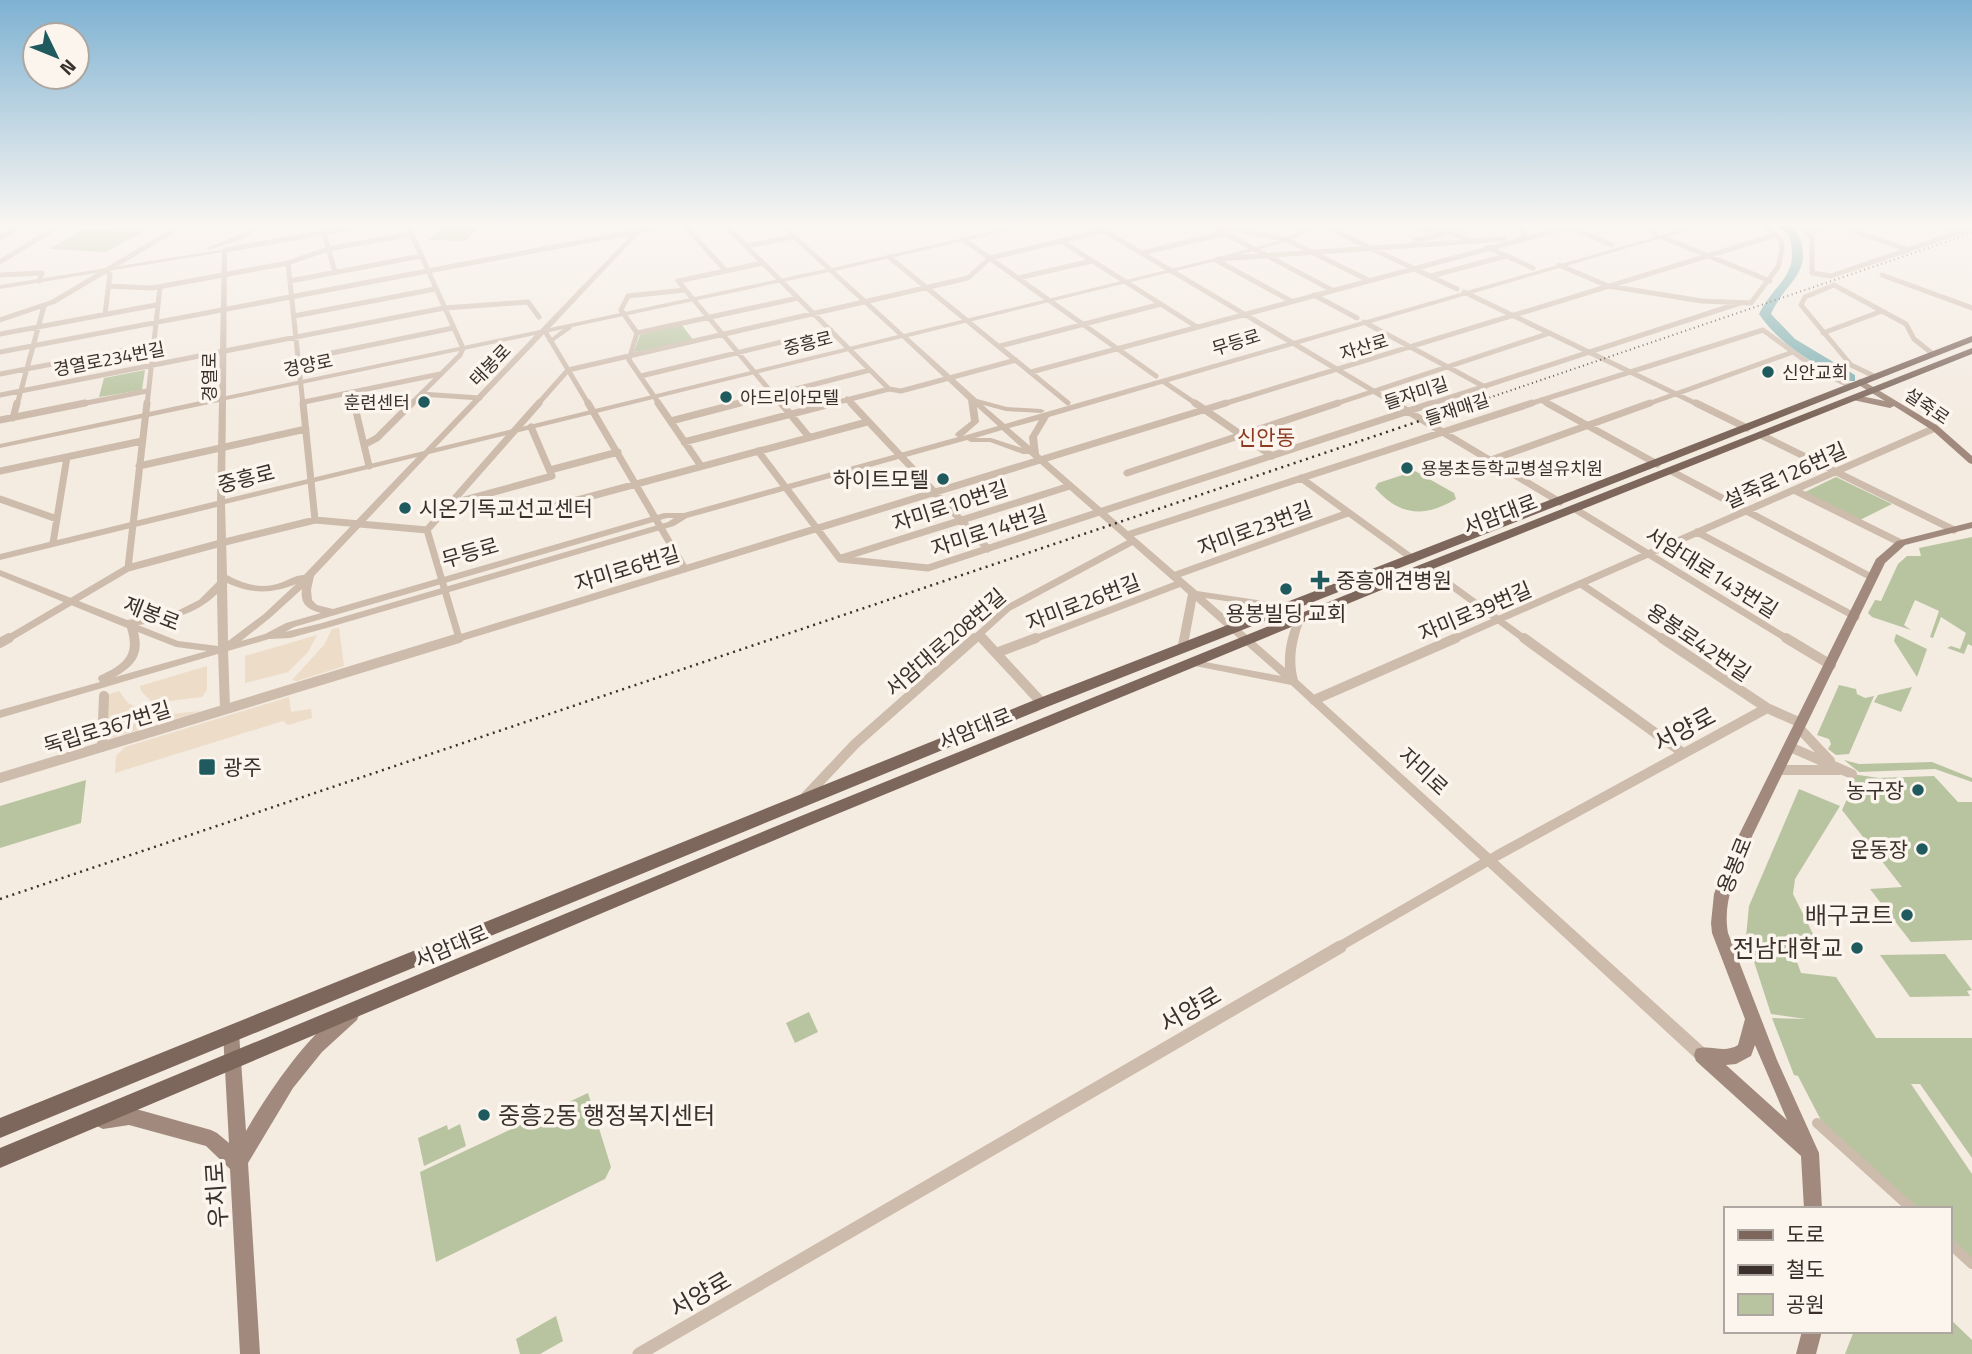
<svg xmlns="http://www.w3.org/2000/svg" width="1972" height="1354" viewBox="0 0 1972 1354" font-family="'Titillium Web','Noto Sans KR',sans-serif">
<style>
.green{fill:#b8c4a0}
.plaza{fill:#ecdcc8}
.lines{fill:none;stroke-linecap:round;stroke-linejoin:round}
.river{fill:#7fb0b2;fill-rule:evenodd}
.pedestrian{stroke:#cdbbac;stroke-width:10}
.minor-far3{stroke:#cdbbac;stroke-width:5}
.minor-far2{stroke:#cdbbac;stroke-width:7}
.minor-far1{stroke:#cdbbac;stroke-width:10}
.minor{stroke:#cdbbac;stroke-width:13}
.tertiary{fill:#cdbbac;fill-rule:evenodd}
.secondary{fill:#a18a7d;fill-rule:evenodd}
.primary{fill:#7d675c;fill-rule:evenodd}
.rail-far1{stroke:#3b302b;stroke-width:2;stroke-dasharray:1 3.5;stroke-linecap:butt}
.rail{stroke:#3b302b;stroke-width:2.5;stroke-dasharray:2 4.5;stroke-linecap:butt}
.poi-dot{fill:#1f5a5e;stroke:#fbf5ee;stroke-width:2.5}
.labels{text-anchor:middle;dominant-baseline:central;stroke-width:7;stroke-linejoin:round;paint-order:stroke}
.far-street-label{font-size:18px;fill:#3b302b;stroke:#fbf5ee}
.far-poi-label{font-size:18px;fill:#3b302b;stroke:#fbf5ee;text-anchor:start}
.far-quarter-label{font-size:21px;fill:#8c3b22;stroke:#fbf5ee}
.street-label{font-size:21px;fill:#3b302b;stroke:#fbf5ee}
.poi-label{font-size:21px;fill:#3b302b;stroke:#fbf5ee;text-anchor:end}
.near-street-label{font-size:24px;fill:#3b302b;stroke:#fbf5ee}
.near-poi-label{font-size:24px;fill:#3b302b;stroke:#fbf5ee;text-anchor:end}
</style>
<rect width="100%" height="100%" fill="#f4ebe1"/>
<path class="green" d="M 445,226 L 480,226 L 465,241 L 429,240 Z
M 150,228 L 106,252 L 49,249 L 83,230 Z
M 681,324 L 694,341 L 634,352 L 640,335 Z
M 145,370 L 142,390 L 99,397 L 104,378 Z
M 1415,471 L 1454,493 L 1456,499 C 1424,518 1400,516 1375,488 L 1378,483 Z
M 1836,477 L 1892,504 L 1860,520 L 1803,493 Z
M 1972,537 L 1972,646 L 1968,644 L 1964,654 L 1947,648 L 1951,646 L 1960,649 L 1966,633 L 1941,617 L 1933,638 L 1930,637 L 1939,611 L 1915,600 L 1904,625 L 1911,630 L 1872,617 L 1868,613 L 1875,600 L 1881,601 L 1898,564 L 1907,556 L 1921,556 L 1919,548 Z
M 1896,634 L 1927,649 L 1917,677 L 1894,641 Z
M 1839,685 L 1856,689 L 1857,694 L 1865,698 L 1874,696 L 1849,754 L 1836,755 L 1828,749 L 1831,744 L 1829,739 L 1817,735 Z
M 1912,687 L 1901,712 L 1874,702 L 1878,695 Z
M 1844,760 L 1859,764 L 1932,762 L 1972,778 L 1972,782 L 1935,769 L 1859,772 Z
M 1852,774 L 1879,778 L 1934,776 L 1958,802 L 1972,802 L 1972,940 L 1911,942 L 1870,889 L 1902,887 L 1842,810 L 1854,784 Z
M 86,780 L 81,823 L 0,848 L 0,806 Z
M 1799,789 L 1840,806 L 1795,879 L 1793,894 L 1821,950 L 1792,948 L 1801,973 L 1836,977 L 1876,1038 L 1972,1038 L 1972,1158 L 1920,1084 L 1911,1084 L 1972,1174 L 1972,1258 L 1949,1238 L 1949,1209 L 1917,1209 L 1824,1126 L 1798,1076 L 1794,1075 L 1772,1018 L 1806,1019 L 1771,1014 L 1746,937 L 1749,906 Z
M 1945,954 L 1972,990 L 1967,991 L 1970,996 L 1910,997 L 1880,955 Z
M 809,1012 L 818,1032 L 795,1043 L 786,1023 Z
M 588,1093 L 611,1167 L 605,1179 L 436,1262 L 420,1172 Z
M 460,1124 L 466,1146 L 424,1166 L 418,1138 L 447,1125 L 448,1130 Z
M 556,1316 L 563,1341 L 540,1354 L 520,1354 L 516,1339 Z
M 1949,1318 L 1972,1340 L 1972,1354 L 1845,1354 L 1854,1331 L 1949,1331 Z"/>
<path class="plaza" d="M 339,628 L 344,666 L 297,681 L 292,680 L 324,645 L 332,629 Z
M 317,635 L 308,652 L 288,672 L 245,683 L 245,656 Z
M 207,666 L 207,690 L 202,697 L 153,703 L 141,691 L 140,686 Z
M 119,691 L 128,703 L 147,713 L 163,715 L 201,711 L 98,742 L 101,697 Z
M 289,697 L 291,712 L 311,709 L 312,718 L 288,725 L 283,721 L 115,773 L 116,756 L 125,747 Z"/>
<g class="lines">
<path class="river" d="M 1778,226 L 1789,226 L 1797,232 C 1816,273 1785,281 1771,314 L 1795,339 L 1855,375 L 1855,381 L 1847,381 C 1814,364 1780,345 1759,314 C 1775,281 1801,277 1789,235 Z"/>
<path class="pedestrian" d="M 1817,1123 L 1912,1209
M 1949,1243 L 1972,1264"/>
<path class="minor-far3" d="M 408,226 L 463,348 L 460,355 L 410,405
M 685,226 L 726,271
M 726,226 L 889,389
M 1096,226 L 1397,405
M 1211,226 L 1332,290
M 1222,226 L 1287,240 L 1368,280
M 1324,226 L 1457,289
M 1403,226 L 1450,232 L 1470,241
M 1520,226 L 1527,238 L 1521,238
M 1568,226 L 1612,245
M 1649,226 L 1655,234
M 1802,226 L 1812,238 L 1812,273 L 1831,276 L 1972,228
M 1839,226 L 1909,250
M 1937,226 L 1959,231
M 1809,232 L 1826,226
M 324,233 L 335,272
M 1662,237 L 1770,281
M 0,238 L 21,226
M 964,240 L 1156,376
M 1061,241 L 1197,327
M 1415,241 L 1471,226
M 746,246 L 793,237
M 1487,247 L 1533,268
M 225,250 L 361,226
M 1142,253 L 1225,233
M 889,257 L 1068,403
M 1218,259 L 1504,239
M 1216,260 L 1291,301
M 0,262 L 58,226
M 763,263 L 678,281 L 782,405
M 1559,265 L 1608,286 L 1702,301 L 1751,303 L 1778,267 L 1782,250 L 1781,240 L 1764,226
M 104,271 L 110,274 L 105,314
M 0,275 L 42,273 L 39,281
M 1882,275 L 1972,308
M 1431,276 L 1506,256
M 1018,278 L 1092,261
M 290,281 L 421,256
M 1834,285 L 1805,297 L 1801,305 L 1851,365 L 1876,377
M 1834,285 L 1906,324 L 1914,339 L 1933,354
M 108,286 L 152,288 L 288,263
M 1464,292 L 1699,405
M 1314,295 L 1357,318
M 294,316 L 435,289
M 0,320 L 53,302 L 181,226
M 1364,322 L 1485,387
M 545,331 L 589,405
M 637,333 L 798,298
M 637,333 L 629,360 L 660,405
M 637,333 L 621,310 L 628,296 L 685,290
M 1823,333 L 1882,311
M 0,334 L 156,305
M 1000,346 L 1161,304
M 0,352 L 665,226
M 298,360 L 453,328
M 1031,372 L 1569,227
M 0,374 L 152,345
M 641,376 L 831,330
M 1164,382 L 1198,405
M 351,392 L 354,405
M 421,394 L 480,398
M 0,395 L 444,308 L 528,302 L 539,317
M 847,399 L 853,405
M 1541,400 L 1550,405
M 304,402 L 440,374
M 17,405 L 44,306
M 76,405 L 147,391
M 147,405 L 160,287
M 303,405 L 288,263 L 328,249 L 411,234
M 537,405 L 568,370 L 968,278 L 990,258 L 1123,226
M 733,405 L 870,370
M 827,405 L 889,389 L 901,391 L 1016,360
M 1220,405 L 1776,235
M 1332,405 L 1550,333
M 1427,405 L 1740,303
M 1526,405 L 1763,330 L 1818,370 L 1850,386
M 1645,405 L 1793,352"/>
<path class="minor-far2" d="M 303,403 L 315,520
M 354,403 L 369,466
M 588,403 L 685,569
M 658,403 L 701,466
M 781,403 L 809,437
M 851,403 L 988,549
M 1195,403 L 1272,456
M 1394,403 L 1560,502
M 1547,403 L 1657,464
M 1696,403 L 1747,428
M 13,418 L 17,403
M 0,420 L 85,403
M 671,421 L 740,403
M 1761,435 L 1954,530
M 684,442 L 834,403
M 364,445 L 377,438 L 412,403
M 758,451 L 840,559 L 928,568 L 1433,403
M 1491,460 L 1650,403
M 139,466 L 306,429
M 550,470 L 618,452
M 0,471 L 142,441
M 1671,471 L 1873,578
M 1127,473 L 1338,403
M 1301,478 L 1413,559
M 1794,490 L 1901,543
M 0,499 L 57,519
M 450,504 L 552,476 L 531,427
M 544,509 L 867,422
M 1575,509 L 1789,640
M 427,530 L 539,403
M 427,530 L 459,638
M 1697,532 L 1856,617
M 1127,535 L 1532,403
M 53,543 L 67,457
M 841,558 L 1070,486
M 1426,567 L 1526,640
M 128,568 L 147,403
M 1173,576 L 1348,513
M 1581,584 L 1664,640
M 979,635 L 983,640
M 6,640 L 128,568 L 221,543 L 315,520 L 427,530
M 453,640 L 1226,403
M 973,640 L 1008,608 L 1133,541
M 1032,640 L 1181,583
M 1452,640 L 1935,428"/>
<path class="minor-far1" d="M 982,638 L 1042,703
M 1524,638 L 1683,753
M 1662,638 L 1767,708 L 1801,723
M 1786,638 L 1831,665
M 0,643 L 9,638
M 223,650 L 225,708
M 996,653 L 1036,638
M 1314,700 L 1456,638
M 1799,728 L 1830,761
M 102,747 L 104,696
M 1790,747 L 1852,774
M 1779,770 L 1840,770
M 0,778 L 459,638
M 806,796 L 855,744 L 975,638
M 1337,948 L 1498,855 L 1767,708"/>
<path class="minor" d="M 639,1354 L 1340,947"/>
<path class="tertiary" d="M 0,226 L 39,226 L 36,228 L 0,230 Z
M 253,226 L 260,226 L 243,239 L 209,250 L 206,248 L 242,234 Z
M 640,226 L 646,226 L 550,328 L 826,269 L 779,226 L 786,226 L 832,268 L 1016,226 L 1027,226 L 835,271 L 904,334 L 1216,258 L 1285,239 L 1309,226 L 1317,226 L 1289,241 L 1220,260 L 908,337 L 977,399 L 1007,407 L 1041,409 L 1045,411 L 1041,413 L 1006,411 L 983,405 L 1005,424 L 1693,226 L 1703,226 L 1049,417 L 1037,437 L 1039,454 L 1197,591 L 1291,605 L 1293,607 L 1291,609 L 1288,610 L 1205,598 L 1285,668 C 1284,650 1288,633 1296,617 L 1302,617 L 1304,619 C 1297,639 1292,659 1298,680 L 1707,1050 L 1709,1055 L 1707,1060 L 1702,1062 L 1697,1060 L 1291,685 L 1190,665 L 1189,663 L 1194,660 L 1281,676 L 1196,601 L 1187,650 L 1182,653 L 1178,652 L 1177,650 L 1188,594 L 1029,454 L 1023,454 L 990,442 L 971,442 L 967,440 L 687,518 L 674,526 L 330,627 L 290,638 L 269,639 L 0,718 L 0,710 L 100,682 L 98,679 L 99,676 C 123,665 136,656 127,628 L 0,576 L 0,570 L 127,620 L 156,616 L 177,611 L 199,600 L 217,582 L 217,507 L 0,560 L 0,554 L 217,501 L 219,402 L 0,448 L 0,444 L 219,397 L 222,252 L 0,289 L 0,285 L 227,249 L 226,396 L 540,330 ZM 829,272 L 898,335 L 435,448 L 545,333 L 563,329 L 549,340 L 547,341 L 551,343 L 571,329 L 572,327 ZM 535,335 L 424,451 L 225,499 L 226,400 ZM 902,338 L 968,400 L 971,421 L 956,433 L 955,435 L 958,437 L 684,513 L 664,513 L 333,609 L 317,605 L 312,600 L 311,590 L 314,576 L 429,454 ZM 977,407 L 998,426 L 963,436 L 979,422 ZM 1039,420 L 1029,437 L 1030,446 L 1009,428 ZM 1002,430 L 1022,448 L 991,438 L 975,438 ZM 417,457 L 304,575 C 296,575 290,579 283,582 C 263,590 245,585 227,575 L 225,504 ZM 667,518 L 674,518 L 668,522 L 322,623 L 285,632 L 294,627 ZM 227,583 C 251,594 272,594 296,584 L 264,614 L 228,641 ZM 302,589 C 300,604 307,609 321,613 L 286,623 L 265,634 L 241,641 L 270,618 ZM 217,594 L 218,646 L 178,641 L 138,625 C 168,621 195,615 217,594 ZM 138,632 L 176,647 L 207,651 L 115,677 C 134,666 144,655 138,632 Z"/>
<path class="secondary" d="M 1860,379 L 1938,426 L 1972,456 L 1972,464 L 1969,463 L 1932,430 L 1894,406 L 1890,408 L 1853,400 L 1852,398 L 1856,395 L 1885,401 L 1857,384 L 1856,382 Z
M 1972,522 L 1972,528 L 1905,545 L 1885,563 L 1742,857 C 1733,883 1723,905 1728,933 L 1777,1060 L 1819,1153 L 1822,1209 L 1804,1209 L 1801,1156 L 1696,1061 L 1694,1055 L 1696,1049 C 1710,1044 1724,1054 1738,1045 L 1745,1019 L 1712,933 L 1711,923 L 1714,894 L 1728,857 L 1876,559 L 1897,541 ZM 1755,1045 L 1787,1120 L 1726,1065 L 1736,1064 L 1751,1056 Z
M 351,1008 L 357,1010 L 359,1015 L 357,1020 L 322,1052 L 293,1088 L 248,1163 L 260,1354 L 240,1354 L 230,1169 L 206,1146 L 129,1125 L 103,1129 L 97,1126 L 94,1120 L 97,1114 L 129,1107 L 211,1130 L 217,1133 L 229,1143 L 223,1033 L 225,1028 L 231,1025 L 237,1028 L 239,1033 L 246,1131 C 265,1098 315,1021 351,1008 Z
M 1802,1331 L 1822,1331 L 1816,1354 L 1796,1354 Z"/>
<path class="primary" d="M 1972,336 L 1972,342 L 1047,707 L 0,1138 L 0,1118 L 1037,699 Z
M 1972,348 L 1972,354 L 1430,570 L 808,826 L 0,1168 L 0,1148 L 796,818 L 1422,564 Z"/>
<path class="rail-far1" d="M 1468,405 L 1972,233"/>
<path class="rail" d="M 0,899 L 1473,403"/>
</g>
<linearGradient id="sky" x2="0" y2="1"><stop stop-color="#7eb2d2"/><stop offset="0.54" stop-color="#faf6f2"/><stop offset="1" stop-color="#faf6f2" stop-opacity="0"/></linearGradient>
<rect width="1972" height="416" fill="url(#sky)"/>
<g class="poi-dot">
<circle cx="1768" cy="372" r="7"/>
<circle cx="726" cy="397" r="7"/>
<circle cx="424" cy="402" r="7"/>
<circle cx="1407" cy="468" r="7"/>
<circle cx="943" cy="479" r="7"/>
<circle cx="405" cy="508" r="7"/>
<path d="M1316.5 569.5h7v7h7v7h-7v7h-7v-7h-7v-7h7z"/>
<circle cx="1286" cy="589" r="7"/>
<rect x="198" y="758" width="18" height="18" rx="3.5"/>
<circle cx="1918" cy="790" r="7"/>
<circle cx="1922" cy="849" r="7"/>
<circle cx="1907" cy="915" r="7"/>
<circle cx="1857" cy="948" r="7"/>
<circle cx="484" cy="1115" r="7"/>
</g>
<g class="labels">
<g class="far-street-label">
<text transform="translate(1236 342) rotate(-17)">무등로</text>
<text transform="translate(808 343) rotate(-14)">중흥로</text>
<text transform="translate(1364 347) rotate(-17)">자산로</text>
<text transform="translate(109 359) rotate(-11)">경열로234번길</text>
<text transform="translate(308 365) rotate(-12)">경양로</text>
<text transform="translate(490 365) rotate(-46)">태봉로</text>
<text transform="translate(209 377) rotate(-90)">경열로</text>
<text transform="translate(1416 393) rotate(-18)">들자미길</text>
<text transform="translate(1927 406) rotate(34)">설죽로</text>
<text transform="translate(1457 409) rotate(-18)">들재매길</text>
</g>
<g class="far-poi-label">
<text x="1782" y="372">신안교회</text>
<text x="740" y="397">아드리아모텔</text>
<text x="410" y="402" text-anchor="end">훈련센터</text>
<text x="1421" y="468">용봉초등학교병설유치원</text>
</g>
<g class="far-quarter-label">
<text x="1266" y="437">신안동</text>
</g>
<g class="street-label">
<text transform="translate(1785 475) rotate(-24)">설죽로126번길</text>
<text transform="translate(246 478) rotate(-14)">중흥로</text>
<text transform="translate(950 505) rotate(-18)">자미로10번길</text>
<text transform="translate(1500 514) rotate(-21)">서암대로</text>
<text transform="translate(1255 528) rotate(-20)">자미로23번길</text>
<text transform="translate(989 530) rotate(-18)">자미로14번길</text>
<text transform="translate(470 552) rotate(-16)">무등로</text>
<text transform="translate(627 568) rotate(-17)">자미로6번길</text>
<text transform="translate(1712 572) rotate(32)">서암대로143번길</text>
<text transform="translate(1083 602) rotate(-21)">자미로26번길</text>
<text transform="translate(1475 611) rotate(-23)">자미로39번길</text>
<text transform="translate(152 613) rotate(21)">제봉로</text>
<text transform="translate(945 642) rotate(-41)">서암대로208번길</text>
<text transform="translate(1699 642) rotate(34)">용봉로42번길</text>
<text transform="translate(107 727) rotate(-17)">독립로367번길</text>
<text transform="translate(975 728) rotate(-22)">서암대로</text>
<text transform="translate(1424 771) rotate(43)">자미로</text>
<text transform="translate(1734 865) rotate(-68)">용봉로</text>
<text transform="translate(451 946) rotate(-23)">서암대로</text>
</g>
<g class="poi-label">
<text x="929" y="479">하이트모텔</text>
<text x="419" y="508" text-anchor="start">시온기독교선교센터</text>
<text x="1336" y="580" text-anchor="start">중흥애견병원</text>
<text x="1286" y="613" text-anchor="middle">용봉빌딩 교회</text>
<text x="223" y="767" text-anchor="start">광주</text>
<text x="1904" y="790">농구장</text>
<text x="1908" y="849">운동장</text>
</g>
<g class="near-street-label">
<text transform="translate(1684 729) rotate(-28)">서양로</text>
<text transform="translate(1190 1009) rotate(-30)">서양로</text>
<text transform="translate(216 1195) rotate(-94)">우치로</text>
<text transform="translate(700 1294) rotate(-30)">서양로</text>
</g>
<g class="near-poi-label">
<text x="1893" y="915">배구코트</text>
<text x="1843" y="948">전남대학교</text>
<text x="498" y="1115" text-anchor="start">중흥2동 행정복지센터</text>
</g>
</g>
<rect x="1724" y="1207" width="228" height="126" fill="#fbf5ee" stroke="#aea6a0" stroke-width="2"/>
<rect x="1738" y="1230" width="35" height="10" fill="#7d675c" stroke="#aea6a0" stroke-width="2"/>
<text x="1786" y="1242" font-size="21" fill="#3b302b">도로</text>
<rect x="1738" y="1265" width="35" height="10" fill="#3b302b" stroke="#aea6a0" stroke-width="2"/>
<text x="1786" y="1277" font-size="21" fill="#3b302b">철도</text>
<rect x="1738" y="1294" width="35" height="21" fill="#b8c4a0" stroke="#aea6a0" stroke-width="2"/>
<text x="1786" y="1312" font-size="21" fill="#3b302b">공원</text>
<g transform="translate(56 56) rotate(133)"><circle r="33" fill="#fbf5ee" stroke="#aea6a0" stroke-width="2"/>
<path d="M0-5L12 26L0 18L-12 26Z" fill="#1f5a5e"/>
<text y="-10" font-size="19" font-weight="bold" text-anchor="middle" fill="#3b302b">N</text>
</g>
</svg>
